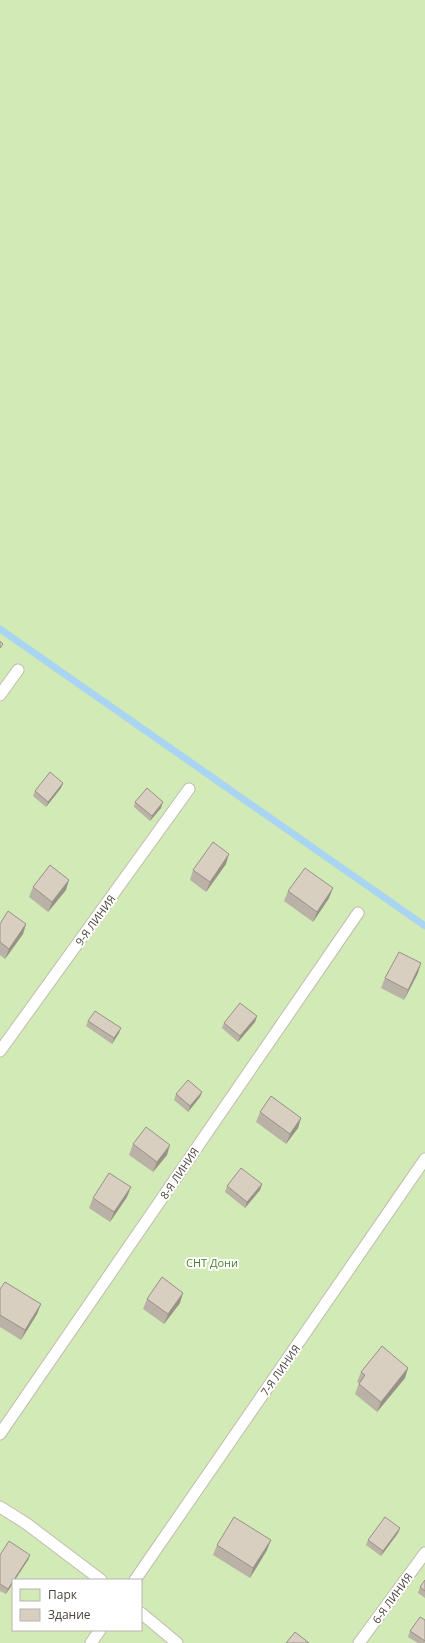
<svg xmlns="http://www.w3.org/2000/svg" width="425" height="1643" viewBox="0 0 425 1643" font-family="'Open Sans',sans-serif">
<style>
.green{fill:#d2eab5;fill-rule:evenodd}
.lines{fill:none;stroke-linecap:round;stroke-linejoin:round}
.stream{stroke:#a9d4f2;stroke-width:7}
.service-casing{stroke:#c2bbae;stroke-width:13}
.service{stroke:#fff;stroke-width:11}
.wall{fill:#bab2a6}
.shaded-wall{fill:#979187}
.building{fill:#d8cfc1;stroke:#979187}
.labels{text-anchor:middle;dominant-baseline:central;stroke-width:4;stroke-linejoin:round;paint-order:stroke}
.street-label{font-size:11px;fill:#4b4439;stroke:#fff}
.park-label{font-size:11px;fill:#4a7f2a;stroke:#fff}
</style>
<rect width="100%" height="100%" fill="#f6f3ec"/>
<path class="green" d="M 0,0 L 425,0 L 425,1643 L 0,1643 ZM 13,1580 L 141,1580 L 141,1630 L 13,1630 Z"/>
<g class="lines">
<path class="stream" d="M 0,629 L 425,926"/>
<defs>
<path id="service" d="M 0,695 L 18,670
M 0,1051 L 189,789
M 0,1434 L 358,913
M 0,1507 L 27,1524 L 101,1580
M 135,1580 L 425,1159
M 141,1613 L 177,1643
M 91,1643 L 100,1630
M 359,1643 L 425,1553"/>
</defs>
<use href="#service" class="service-casing"/>
<use href="#service" class="service"/>
</g>
<path class="wall" d="M 63,783 L 61,788 L 46,807 L 33,796 L 35,791 Z
M 135,802 L 161,808 L 150,821 L 134,807 Z
M 226,864 L 206,892 L 190,880 L 193,870 Z
M 33,887 L 66,890 L 48,912 L 29,897 Z
M 288,891 L 329,898 L 313,922 L 284,901 Z
M 0,924 L 26,924 L 23,934 L 5,959 L 0,955 Z
M 418,973 L 404,1000 L 381,988 L 385,978 Z
M 257,1016 L 255,1022 L 238,1042 L 222,1028 L 224,1023 Z
M 88,1021 L 119,1033 L 112,1044 L 86,1026 Z
M 202,1092 L 200,1097 L 188,1112 L 174,1100 L 176,1094 Z
M 260,1112 L 301,1118 L 298,1128 L 286,1144 L 256,1122 Z
M 133,1144 L 167,1155 L 153,1172 L 129,1155 Z
M 262,1184 L 260,1190 L 245,1208 L 225,1192 L 227,1186 Z
M 127,1197 L 110,1222 L 89,1208 L 93,1198 Z
M 0,1289 L 41,1304 L 37,1314 L 21,1340 L 0,1327 Z
M 147,1299 L 180,1303 L 164,1324 L 143,1309 Z
M 408,1368 L 405,1378 L 377,1412 L 355,1394 L 359,1383 L 357,1382 L 361,1372 Z
M 400,1528 L 398,1533 L 381,1556 L 366,1545 L 368,1540 Z
M 217,1545 L 267,1550 L 250,1578 L 213,1555 Z
M 0,1555 L 30,1555 L 28,1560 L 13,1580 L 13,1583 L 6,1594 L 0,1591 Z
M 425,1580 L 425,1598 L 418,1593 L 420,1587 Z
M 425,1620 L 425,1643 L 418,1643 L 408,1637 L 410,1631 Z"/>
<path class="shaded-wall" d="M 63,783 L 61,788 L 46,807 L 48,802 Z
M 163,802 L 161,808 L 150,821 L 152,816 Z
M 229,854 L 226,864 L 206,892 L 210,882 Z
M 69,880 L 66,890 L 48,912 L 52,902 Z
M 333,888 L 329,898 L 313,922 L 317,912 Z
M 26,924 L 23,934 L 5,959 L 9,949 Z
M 421,963 L 418,973 L 404,1000 L 408,990 Z
M 257,1016 L 255,1022 L 238,1042 L 240,1036 Z
M 121,1028 L 119,1033 L 112,1044 L 114,1038 Z
M 202,1092 L 200,1097 L 188,1112 L 190,1106 Z
M 301,1118 L 298,1128 L 286,1144 L 290,1134 Z
M 170,1145 L 167,1155 L 153,1172 L 157,1162 Z
M 262,1184 L 260,1190 L 245,1208 L 247,1202 Z
M 131,1187 L 127,1197 L 110,1222 L 114,1212 Z
M 183,1293 L 180,1303 L 164,1324 L 168,1314 Z
M 41,1304 L 37,1314 L 21,1340 L 25,1330 Z
M 408,1368 L 405,1378 L 377,1412 L 381,1402 Z
M 400,1528 L 398,1533 L 381,1556 L 383,1551 Z
M 271,1540 L 267,1550 L 250,1578 L 253,1568 Z
M 30,1555 L 28,1560 L 15,1580 L 14,1580 Z
M 13,1581 L 13,1583 L 6,1594 L 8,1589 Z"/>
<path class="building" d="M 0,641 L 3,644 L 0,648 Z
M 50,772 L 63,783 L 48,802 L 35,791 Z
M 147,788 L 163,802 L 152,816 L 135,802 Z
M 213,842 L 229,854 L 210,882 L 193,870 Z
M 50,865 L 69,880 L 52,902 L 33,887 Z
M 305,868 L 333,888 L 317,912 L 288,891 Z
M 8,911 L 26,924 L 9,949 L 0,942 L 0,924 Z
M 399,952 L 421,963 L 408,990 L 385,978 Z
M 240,1003 L 257,1016 L 240,1036 L 224,1023 Z
M 95,1011 L 121,1028 L 114,1038 L 88,1021 Z
M 188,1080 L 202,1092 L 190,1106 L 176,1094 Z
M 271,1096 L 301,1118 L 290,1134 L 260,1112 Z
M 146,1127 L 170,1145 L 157,1162 L 133,1144 Z
M 241,1168 L 262,1184 L 247,1202 L 227,1186 Z
M 109,1173 L 131,1187 L 114,1212 L 93,1198 Z
M 162,1277 L 183,1293 L 168,1314 L 147,1299 Z
M 5,1282 L 41,1304 L 25,1330 L 0,1315 L 0,1289 Z
M 382,1346 L 408,1368 L 381,1402 L 359,1384 L 365,1375 L 361,1372 Z
M 234,1517 L 271,1540 L 253,1568 L 217,1545 Z
M 385,1517 L 400,1528 L 383,1551 L 368,1540 Z
M 9,1541 L 30,1555 L 8,1589 L 0,1584 L 0,1555 Z
M 425,1580 L 425,1591 L 420,1587 Z
M 420,1617 L 425,1620 L 425,1641 L 410,1631 Z
M 295,1632 L 309,1643 L 286,1643 Z"/>
<g class="labels">
<g class="street-label">
<text transform="translate(95 920) rotate(-54)">9-Я ЛИНИЯ</text>
<text transform="translate(179 1173) rotate(-56)">8-Я ЛИНИЯ</text>
<text transform="translate(280 1370) rotate(-55)">7-Я ЛИНИЯ</text>
<text transform="translate(392 1598) rotate(-54)">6-Я ЛИНИЯ</text>
</g>
<g class="park-label">
<text x="212" y="1262">СНТ Дони</text>
</g>
</g>
<rect x="12" y="1579" width="130" height="52" fill="#ffffff" stroke="#b7b4b0"/>
<rect x="20" y="1589" width="20" height="12" fill="#d2eab5" stroke="#b7b4b0"/>
<text x="48" y="1599" font-size="12" fill="#4b4439">Парк</text>
<rect x="20" y="1609" width="20" height="12" fill="#d8cfc1" stroke="#b7b4b0"/>
<text x="48" y="1619" font-size="12" fill="#4b4439">Здание</text>
</svg>
